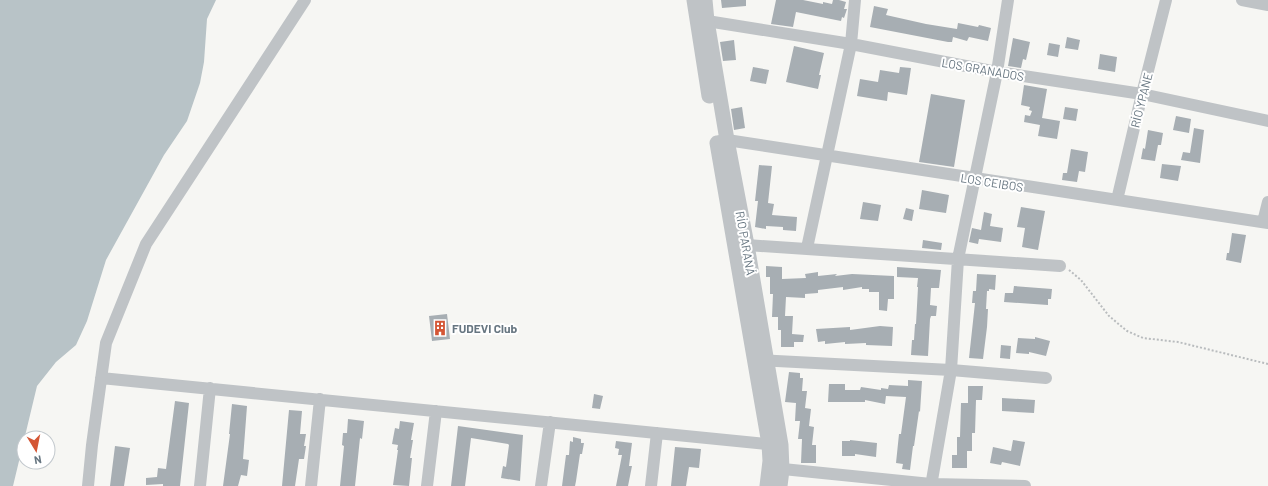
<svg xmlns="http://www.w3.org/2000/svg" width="1268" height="486" viewBox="0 0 1268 486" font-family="Barlow,sans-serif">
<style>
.water{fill:#b8c3c7}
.building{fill:#a7aeb3}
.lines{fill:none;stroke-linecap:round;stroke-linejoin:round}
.path{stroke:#b9bcbe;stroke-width:2;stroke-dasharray:2 2;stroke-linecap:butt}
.minor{stroke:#bfc3c6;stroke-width:12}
.tertiary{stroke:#bfc3c6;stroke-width:15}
.labels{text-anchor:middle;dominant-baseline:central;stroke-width:4;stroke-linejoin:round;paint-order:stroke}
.street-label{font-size:12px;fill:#677681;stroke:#fff}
.poi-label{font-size:12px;font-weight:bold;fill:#677681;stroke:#fff;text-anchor:start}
</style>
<rect width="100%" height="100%" fill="#f6f6f3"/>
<path class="water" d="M 0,0 L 216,0 L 207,19 L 204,62 L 200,83 L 187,121 L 164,155 L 106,260 L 87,321 L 76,345 L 56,362 L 37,386 L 13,486 L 0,486 Z"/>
<path class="building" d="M 721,0 L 746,0 L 746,6 L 722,8 Z
M 776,0 L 803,0 L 823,4 L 823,2 L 832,4 L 833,0 L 839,0 L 846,2 L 844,9 L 847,9 L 844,18 L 842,17 L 841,21 L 796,12 L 793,27 L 771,24 Z
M 874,6 L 888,9 L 886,15 L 926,24 L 957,29 L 958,23 L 978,27 L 979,25 L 991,28 L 988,41 L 969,37 L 967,41 L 953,37 L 952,42 L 948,42 L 870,27 Z
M 1067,37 L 1080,40 L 1078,50 L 1065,48 Z
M 1013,38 L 1030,42 L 1026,60 L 1023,59 L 1021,68 L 1008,66 Z
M 734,40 L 736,60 L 723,61 L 720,42 Z
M 1049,43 L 1060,45 L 1058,57 L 1047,55 Z
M 794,46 L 824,53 L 819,75 L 821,75 L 818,89 L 786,82 Z
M 1100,54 L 1117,57 L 1115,72 L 1098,69 Z
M 753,67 L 769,70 L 766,84 L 750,81 Z
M 900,67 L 911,68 L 907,95 L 888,92 L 887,101 L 857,96 L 860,79 L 878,82 L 880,70 L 899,73 Z
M 1024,85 L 1047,89 L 1042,118 L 1060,121 L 1057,139 L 1038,136 L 1040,125 L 1024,122 L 1025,115 L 1030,116 L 1032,111 L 1029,110 L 1030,107 L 1021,105 Z
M 931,94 L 965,100 L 954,167 L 919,162 Z
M 742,107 L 745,128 L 734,130 L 731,109 Z
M 1065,107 L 1078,109 L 1076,121 L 1063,119 Z
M 1176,116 L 1191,119 L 1189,133 L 1173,130 Z
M 1194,128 L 1204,130 L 1200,163 L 1181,160 L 1183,152 L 1190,153 Z
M 1148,130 L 1163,133 L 1161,145 L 1158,145 L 1155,161 L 1141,159 L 1143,148 L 1145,149 Z
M 1071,149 L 1088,152 L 1085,172 L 1079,171 L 1077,182 L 1062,180 L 1063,173 L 1067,173 Z
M 1162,164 L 1181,166 L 1178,181 L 1160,178 Z
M 759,165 L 772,166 L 768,203 L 774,204 L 772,215 L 797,217 L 796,231 L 783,230 L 783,227 L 766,226 L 766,229 L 755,227 L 758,201 L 755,201 Z
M 922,190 L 949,195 L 946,213 L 919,209 Z
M 863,202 L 881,205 L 878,221 L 860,219 Z
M 1021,207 L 1045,211 L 1038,250 L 1022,247 L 1025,228 L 1017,227 Z
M 906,208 L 914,210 L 912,221 L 903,219 Z
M 984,212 L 992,214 L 990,226 L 1003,228 L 1001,242 L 979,239 L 978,244 L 969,242 L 972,228 L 981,230 Z
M 1232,233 L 1246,235 L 1241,263 L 1226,260 L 1227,253 L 1229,253 Z
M 923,240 L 942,243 L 941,250 L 922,248 Z
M 766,266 L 782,267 L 782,279 L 806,278 L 805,274 L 818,272 L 818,276 L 837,274 L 835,276 L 852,274 L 894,276 L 894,299 L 888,299 L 887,311 L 879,310 L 879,292 L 869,292 L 869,289 L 862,289 L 862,287 L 843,290 L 843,287 L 818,290 L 818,293 L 805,294 L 805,298 L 786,297 L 785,316 L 793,316 L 792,334 L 804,335 L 803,342 L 794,342 L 794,347 L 781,347 L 781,330 L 778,330 L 778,317 L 772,317 L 773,294 L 770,294 L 770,277 L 766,277 Z
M 897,267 L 941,270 L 939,288 L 931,288 L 930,305 L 937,306 L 936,316 L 931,316 L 930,319 L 928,356 L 911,355 L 912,340 L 914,340 L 915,324 L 916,324 L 918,287 L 917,287 L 918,278 L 897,277 Z
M 977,274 L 996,275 L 995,290 L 989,289 L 989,291 L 987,291 L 986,309 L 988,309 L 987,327 L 983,359 L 969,358 L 975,303 L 972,303 L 973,291 L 976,291 Z
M 1014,286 L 1052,289 L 1051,299 L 1048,299 L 1048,305 L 1004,302 L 1005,293 L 1013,293 Z
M 447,314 L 450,339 L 432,341 L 429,316 Z
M 880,326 L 893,327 L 892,346 L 866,345 L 866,343 L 845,344 L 845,342 L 825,344 L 825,341 L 818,342 L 816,329 L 850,327 L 850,330 Z
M 1035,337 L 1050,341 L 1046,356 L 1029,352 L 1029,354 L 1016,353 L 1018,338 L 1035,339 Z
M 1001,345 L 1011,346 L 1010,359 L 1000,358 Z
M 789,372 L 800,373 L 800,378 L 803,378 L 802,391 L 807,391 L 805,408 L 811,409 L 809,426 L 814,427 L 812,445 L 816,445 L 816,463 L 801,463 L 802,439 L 798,439 L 800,421 L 795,421 L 796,403 L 785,402 Z
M 908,380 L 922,381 L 920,412 L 919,411 L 914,446 L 913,446 L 910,470 L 902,469 L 903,464 L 896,463 L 899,434 L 901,434 L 906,397 L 886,396 L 885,404 L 865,400 L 865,402 L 828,402 L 829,384 L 845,384 L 845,390 L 860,390 L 861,387 L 881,390 L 881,388 L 888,389 L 889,385 L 908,386 Z
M 968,386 L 983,386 L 982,400 L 976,400 L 975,433 L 972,433 L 972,451 L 967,451 L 967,468 L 952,468 L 952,455 L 957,455 L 957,437 L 960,437 L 961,403 L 968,403 Z
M 594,394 L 603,396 L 600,409 L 592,408 Z
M 1002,398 L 1035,400 L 1034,413 L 1002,411 Z
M 175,401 L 189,403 L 180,486 L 163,486 L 163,484 L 146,485 L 146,478 L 157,477 L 158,468 L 166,469 Z
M 232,404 L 247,406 L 243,459 L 249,460 L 247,476 L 241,475 L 238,486 L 223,486 L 230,434 L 229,434 Z
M 289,410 L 302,411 L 300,434 L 306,434 L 304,446 L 306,446 L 304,459 L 299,459 L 295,486 L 282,486 Z
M 348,419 L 364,421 L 362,439 L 360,438 L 355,486 L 340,486 L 344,446 L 342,445 L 343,433 L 347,433 Z
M 400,421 L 414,423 L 411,440 L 413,440 L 410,458 L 412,458 L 409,486 L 393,485 L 398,450 L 397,450 L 398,445 L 392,444 L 395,428 L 399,429 Z
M 458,426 L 523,435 L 520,481 L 501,478 L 503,466 L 506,467 L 509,445 L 508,444 L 471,438 L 465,486 L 451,486 Z
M 573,437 L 581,439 L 581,443 L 584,443 L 582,454 L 580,454 L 576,481 L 575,486 L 562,486 L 566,455 L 569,455 L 570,441 L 573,442 Z
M 850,440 L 877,443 L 876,457 L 855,454 L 855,456 L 842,456 L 842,441 L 850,441 Z
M 1013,440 L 1025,442 L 1020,466 L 1002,462 L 1001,465 L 990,463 L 993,447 L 1011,451 Z
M 616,441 L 632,443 L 629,466 L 632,466 L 628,486 L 616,486 L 622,455 L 618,455 L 619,449 L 615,448 Z
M 115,446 L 130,448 L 124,486 L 110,486 Z
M 675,447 L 701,449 L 699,468 L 689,467 L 686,486 L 671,486 Z"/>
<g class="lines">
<path class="path" d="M 1069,270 L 1081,280 L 1109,316 L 1127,331 L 1143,338 L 1178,342 L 1268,364"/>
<path class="minor" d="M 1242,0 L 1268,5
M 700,22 L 707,21 L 851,44 L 997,72 L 1142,94 L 1268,121
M 720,141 L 727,140 L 1268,223
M 1117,200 L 1142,94 L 1166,0
M 1263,222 L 1268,202
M 740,246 L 747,245 L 1060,266
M 807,248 L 851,44 L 855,0
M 758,360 L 951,370 L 1046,378
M 101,378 L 777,445
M 773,468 L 931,484 L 1025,486
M 88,486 L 92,445 L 106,343 L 146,244 L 305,0
M 200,486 L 210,388
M 311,486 L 320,399
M 427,486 L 436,411
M 541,486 L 550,422
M 651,486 L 657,433
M 931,486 L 951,370 L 958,259 L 997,72 L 1008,0"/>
<path class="tertiary" d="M 694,0 L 709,96
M 705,0 L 707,21 L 727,140 L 747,245 L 781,445 L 782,470 L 780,486
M 717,143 L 769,444 L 770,461 L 767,486"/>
</g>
<defs>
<symbol id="building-bare" viewBox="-9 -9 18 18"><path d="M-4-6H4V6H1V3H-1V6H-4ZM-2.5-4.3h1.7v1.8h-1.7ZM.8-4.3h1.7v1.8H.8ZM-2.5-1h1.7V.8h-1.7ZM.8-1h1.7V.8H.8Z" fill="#d45635" stroke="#fff" stroke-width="2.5" paint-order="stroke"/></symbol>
</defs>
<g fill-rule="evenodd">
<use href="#building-bare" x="429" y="317" width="22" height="22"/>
</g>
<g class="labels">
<g class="street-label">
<text transform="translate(983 69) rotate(10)">LOS GRANADOS</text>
<text transform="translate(1141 100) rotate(-76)">RÍO YPANE</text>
<text transform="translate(992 182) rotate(9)">LOS CEIBOS</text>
<text transform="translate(746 243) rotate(80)">RÍO PARANÁ</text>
</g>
<g class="poi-label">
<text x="452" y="328">FUDEVI Club</text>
</g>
</g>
<g transform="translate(36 450) rotate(170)"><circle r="19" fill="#ffffff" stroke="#c2c8cd"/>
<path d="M0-3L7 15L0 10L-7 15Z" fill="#d45635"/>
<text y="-6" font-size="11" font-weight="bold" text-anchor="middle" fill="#677681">N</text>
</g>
</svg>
